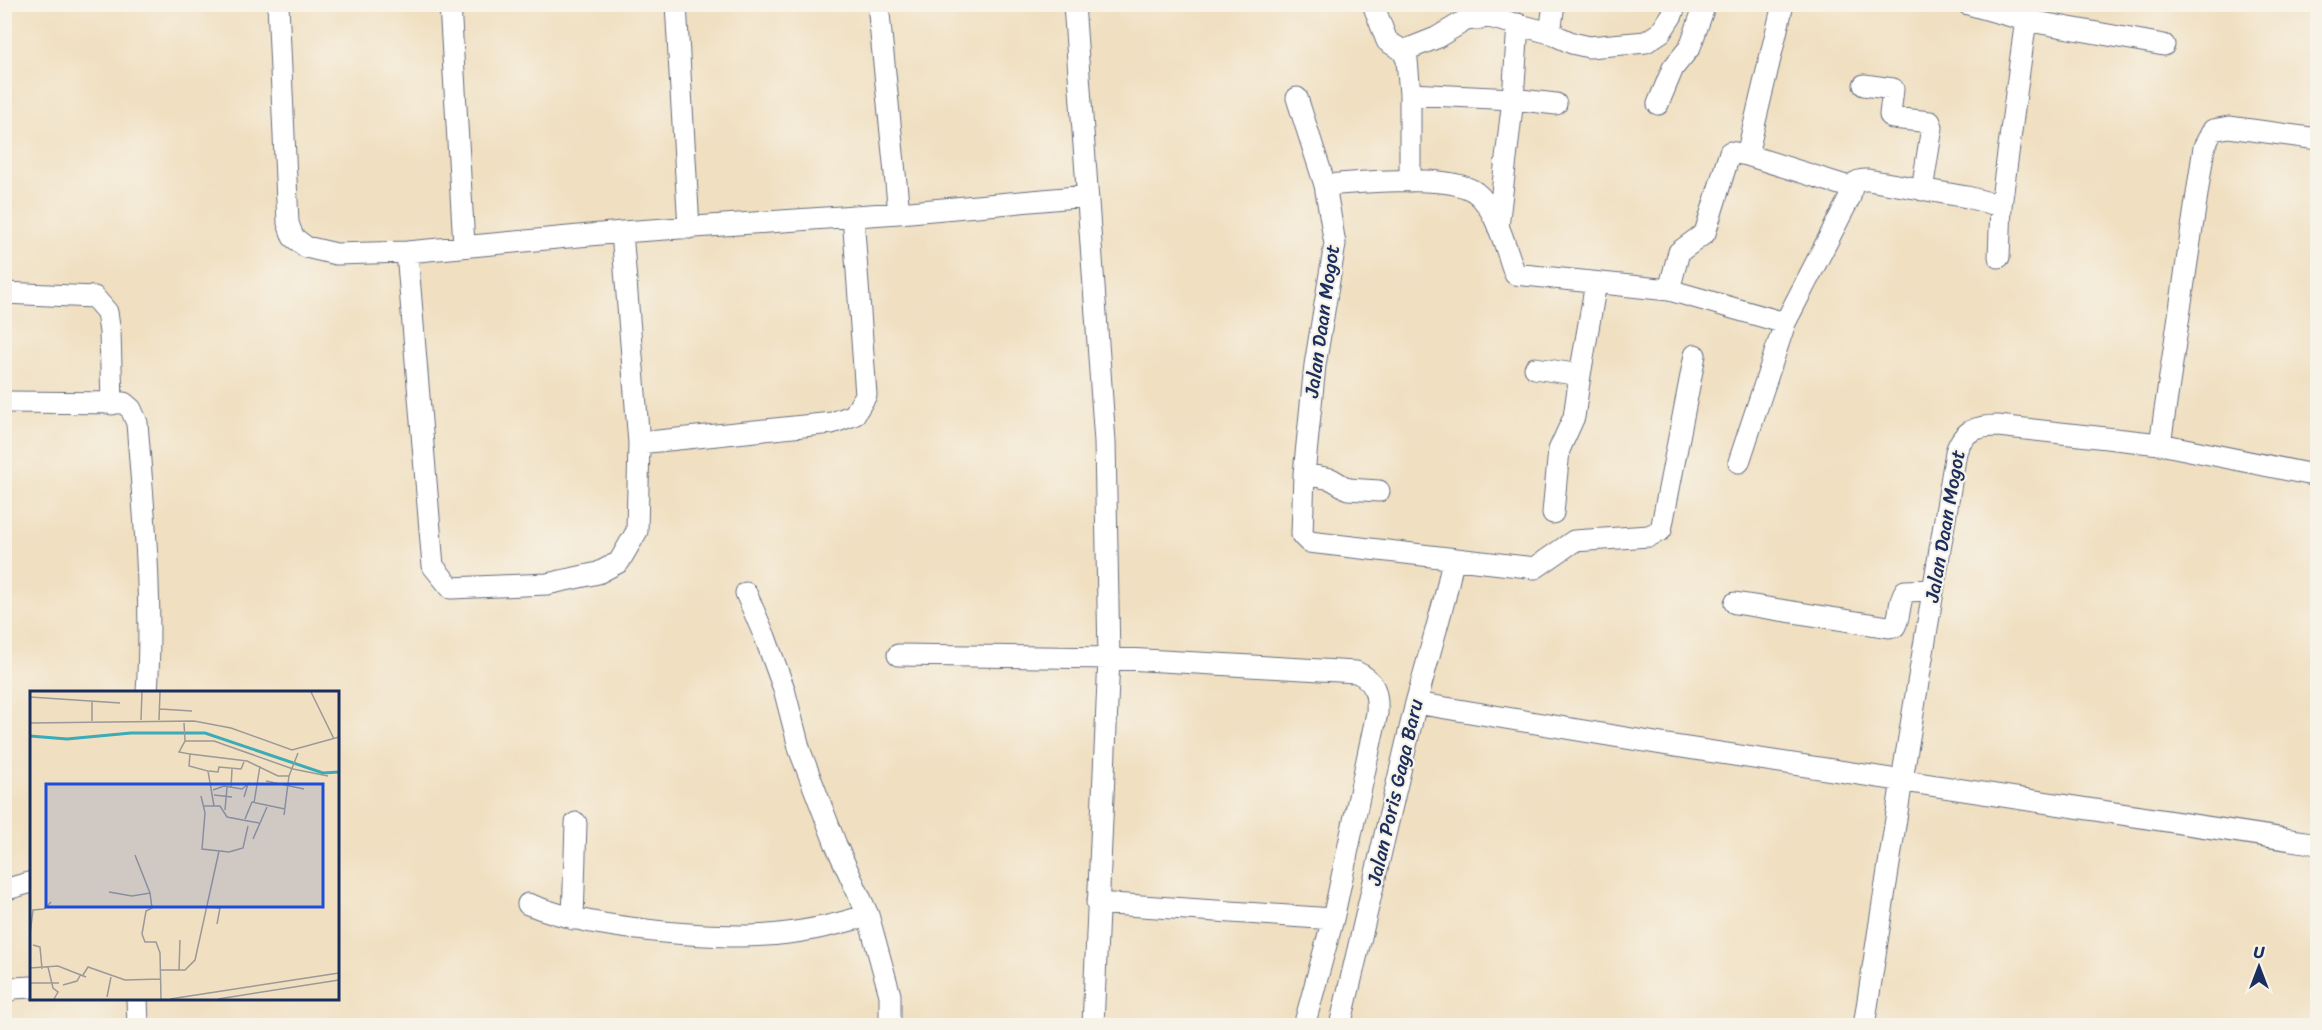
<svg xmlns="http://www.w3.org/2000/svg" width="2322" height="1030" viewBox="0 0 2322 1030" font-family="Sriracha,sans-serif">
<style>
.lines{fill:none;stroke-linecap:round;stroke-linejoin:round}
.minor-casing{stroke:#666d80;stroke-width:23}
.minor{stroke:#fff;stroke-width:21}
.labels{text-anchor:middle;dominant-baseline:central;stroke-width:4.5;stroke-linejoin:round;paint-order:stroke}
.street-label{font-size:20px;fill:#1b2f5e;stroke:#f7f3e8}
.inset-river{fill:none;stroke:#3aabb7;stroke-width:3}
.inset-road{fill:none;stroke:#9b9999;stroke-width:1.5}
.view{fill:#1d4ed8;fill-opacity:0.15;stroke:#1d4ed8;stroke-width:3}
.inset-edge{fill:none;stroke:#1b2f5e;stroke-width:3}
</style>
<rect width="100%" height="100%" fill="#f7f3e8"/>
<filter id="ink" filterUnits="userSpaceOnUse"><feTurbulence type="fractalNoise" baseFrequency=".0167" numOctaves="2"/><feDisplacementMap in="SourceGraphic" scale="12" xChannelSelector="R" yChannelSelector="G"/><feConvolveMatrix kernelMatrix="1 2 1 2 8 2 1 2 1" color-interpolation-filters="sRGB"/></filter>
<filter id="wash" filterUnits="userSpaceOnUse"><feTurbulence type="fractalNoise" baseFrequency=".008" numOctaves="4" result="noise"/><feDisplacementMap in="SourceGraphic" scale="24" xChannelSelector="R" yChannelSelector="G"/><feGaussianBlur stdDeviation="1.35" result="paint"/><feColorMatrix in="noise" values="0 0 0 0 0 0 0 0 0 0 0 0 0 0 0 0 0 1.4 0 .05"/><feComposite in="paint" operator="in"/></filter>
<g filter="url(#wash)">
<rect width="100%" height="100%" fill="#f0dfc0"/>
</g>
<g filter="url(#ink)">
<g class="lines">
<defs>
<path id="minor" d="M 278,4 L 288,223 L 293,237 L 306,247 L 336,254 L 407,252 L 622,232 L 899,213 L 1087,196
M 450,4 L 464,245
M 676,4 L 689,228
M 878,4 L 899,213
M 1074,4 L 1105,442 L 1109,658 L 1093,1026
M 1373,4 L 1387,41 L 1403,51 L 1407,60 L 1410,94 L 1410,181
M 1968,4 L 2025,20 L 2164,45
M 1550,33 L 1554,4
M 1403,51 L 1436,38 L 1466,20 L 1489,17 L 1550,33 L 1572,43 L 1589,47 L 1646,42 L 1661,32 L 1672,15 L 1676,4
M 1864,85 L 1893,89 L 1890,115 L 1893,118 L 1930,122 L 1932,127 L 1922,190
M 1410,94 L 1513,99 L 1556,104
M 1297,98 L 1325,185 L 1335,244 L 1315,365 L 1304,474 L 1302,535 L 1309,542 L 1535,568 L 1574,541 L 1649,536 L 1661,530 L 1695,355
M 1658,104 L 1673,68 L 1690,47 L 1703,10 L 1703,6 L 1700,4
M 1747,155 L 1783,4
M 1325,185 C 1359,183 1450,173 1475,192 C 1496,207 1506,250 1515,274 L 1669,290 L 1785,323
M 1498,227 L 1513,99 L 1518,24
M 407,252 L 433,566 L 451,588 L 547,584 L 598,573 L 619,562 L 637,531 L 639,443 L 622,232
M 1999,257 L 2001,206 L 2028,4
M 1669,290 L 1679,252 L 1705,233 L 1730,152 L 1747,155 L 1852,188
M 4,293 L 94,297 L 107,312 L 110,332 L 112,404
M 1535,368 L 1580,375 L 1596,283
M 4,402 L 124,403 L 131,409 L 137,423 C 144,512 153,603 147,692
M 639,443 L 832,423 L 854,415 L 866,395 L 853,216
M 2160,444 L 2204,147 L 2213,130 L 2229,127 L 2318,139
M 1739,462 L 1785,323 L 1850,197 C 1852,185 1854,179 1868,180 L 1967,197 L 2001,206
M 1304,474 L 1331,479 L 1348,489 L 1379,491
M 1553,513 L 1559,450 L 1574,417 L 1580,375
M 746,593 L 765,637 L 784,689 L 800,751 L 836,845 L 868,915
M 1735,603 L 1889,627 L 1895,626 C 1901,615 1898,602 1905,591 L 1933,590
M 898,655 L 1109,658 L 1356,672 C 1375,680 1378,693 1377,713 L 1333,919 L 1304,1026
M 1416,703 L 1668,745 L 2318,844
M 4,890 L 32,882
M 1097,903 L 1333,919
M 528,904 C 569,920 610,926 654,931 C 734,939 790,940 868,915 L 890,995 L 890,1026
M 573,919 L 576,823
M 4,994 L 13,988 L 32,987
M 137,998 L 138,1026
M 1340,1026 L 1416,703 L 1445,597 L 1453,560
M 1864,1026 L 1902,780 L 1956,452 C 1963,430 1977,426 1998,426 L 2160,444 L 2318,476"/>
</defs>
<use href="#minor" class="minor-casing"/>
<use href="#minor" class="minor"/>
</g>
</g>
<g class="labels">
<g class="street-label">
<text transform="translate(1322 321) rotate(-82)">Jalan Daan Mogot</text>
<text transform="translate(1945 526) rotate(-80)">Jalan Daan Mogot</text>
<text transform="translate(1395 792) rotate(-77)">Jalan Poris Gaga Baru</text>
</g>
</g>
<g transform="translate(30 691)">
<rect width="309" height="309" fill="#f0dfc0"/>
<path class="inset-river" d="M 0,45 L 37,48 L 101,42 L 175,42 L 293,82 L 309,81"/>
<path class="inset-road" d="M 281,1 L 304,48M 0,6 L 90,12M 62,10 L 62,30M 130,18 L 162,20M 111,29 L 112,1M 129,29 L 130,1M 0,32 L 164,30 L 201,37 L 262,59 L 309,46M 154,32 L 155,50 L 149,61 L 160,63 L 159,75 L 178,80 L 184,115M 155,50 L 184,50 L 263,78 L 298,85M 160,63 L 217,70 L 248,85 L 259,85M 179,80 L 188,81 L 189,76 L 211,78 L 214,71M 236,90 L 274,98M 201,97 L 202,78M 183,99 L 194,95 L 212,98 L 218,93 L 214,106M 184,104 L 202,106M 171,105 L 175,122 L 172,158 L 199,161 L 213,157 L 218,135M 224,112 L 230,75M 174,115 L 190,115 L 197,126 L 229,132M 195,119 L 197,96M 254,124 L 259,85 L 268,62M 215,128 L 222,111 L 255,118M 223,148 L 237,116M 105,164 L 120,202M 79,201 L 102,205 L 120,202 L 122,217 L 116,220 L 112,243 L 115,251 L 126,251 L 130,262 L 131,308M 176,216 L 190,217 L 187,233M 0,244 L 3,219 L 14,218 L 21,211M 3,254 L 10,256 L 12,278M 18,276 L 23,297 L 28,301 L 24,308M 0,277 L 28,275 L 56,286M 131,279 L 155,279 L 165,269 L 189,160M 149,279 L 150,249M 53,284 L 58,276 L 95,289 L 130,288M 0,292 L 29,292M 33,294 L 47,290 L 51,283M 77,306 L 81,286M 140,308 L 309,282M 188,308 L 309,289"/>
<path class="view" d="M 16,93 L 293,93 L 293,216 L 16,216 Z"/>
<rect width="309" height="309" class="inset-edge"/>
</g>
<rect width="2322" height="1030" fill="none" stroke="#f7f3e8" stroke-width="24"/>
<g transform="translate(2259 967)" stroke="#f7f3e8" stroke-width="4.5" paint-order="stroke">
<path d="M0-4.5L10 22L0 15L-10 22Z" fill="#1b2f5e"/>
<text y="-9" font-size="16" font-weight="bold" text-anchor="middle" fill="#1b2f5e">U</text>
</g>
</svg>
